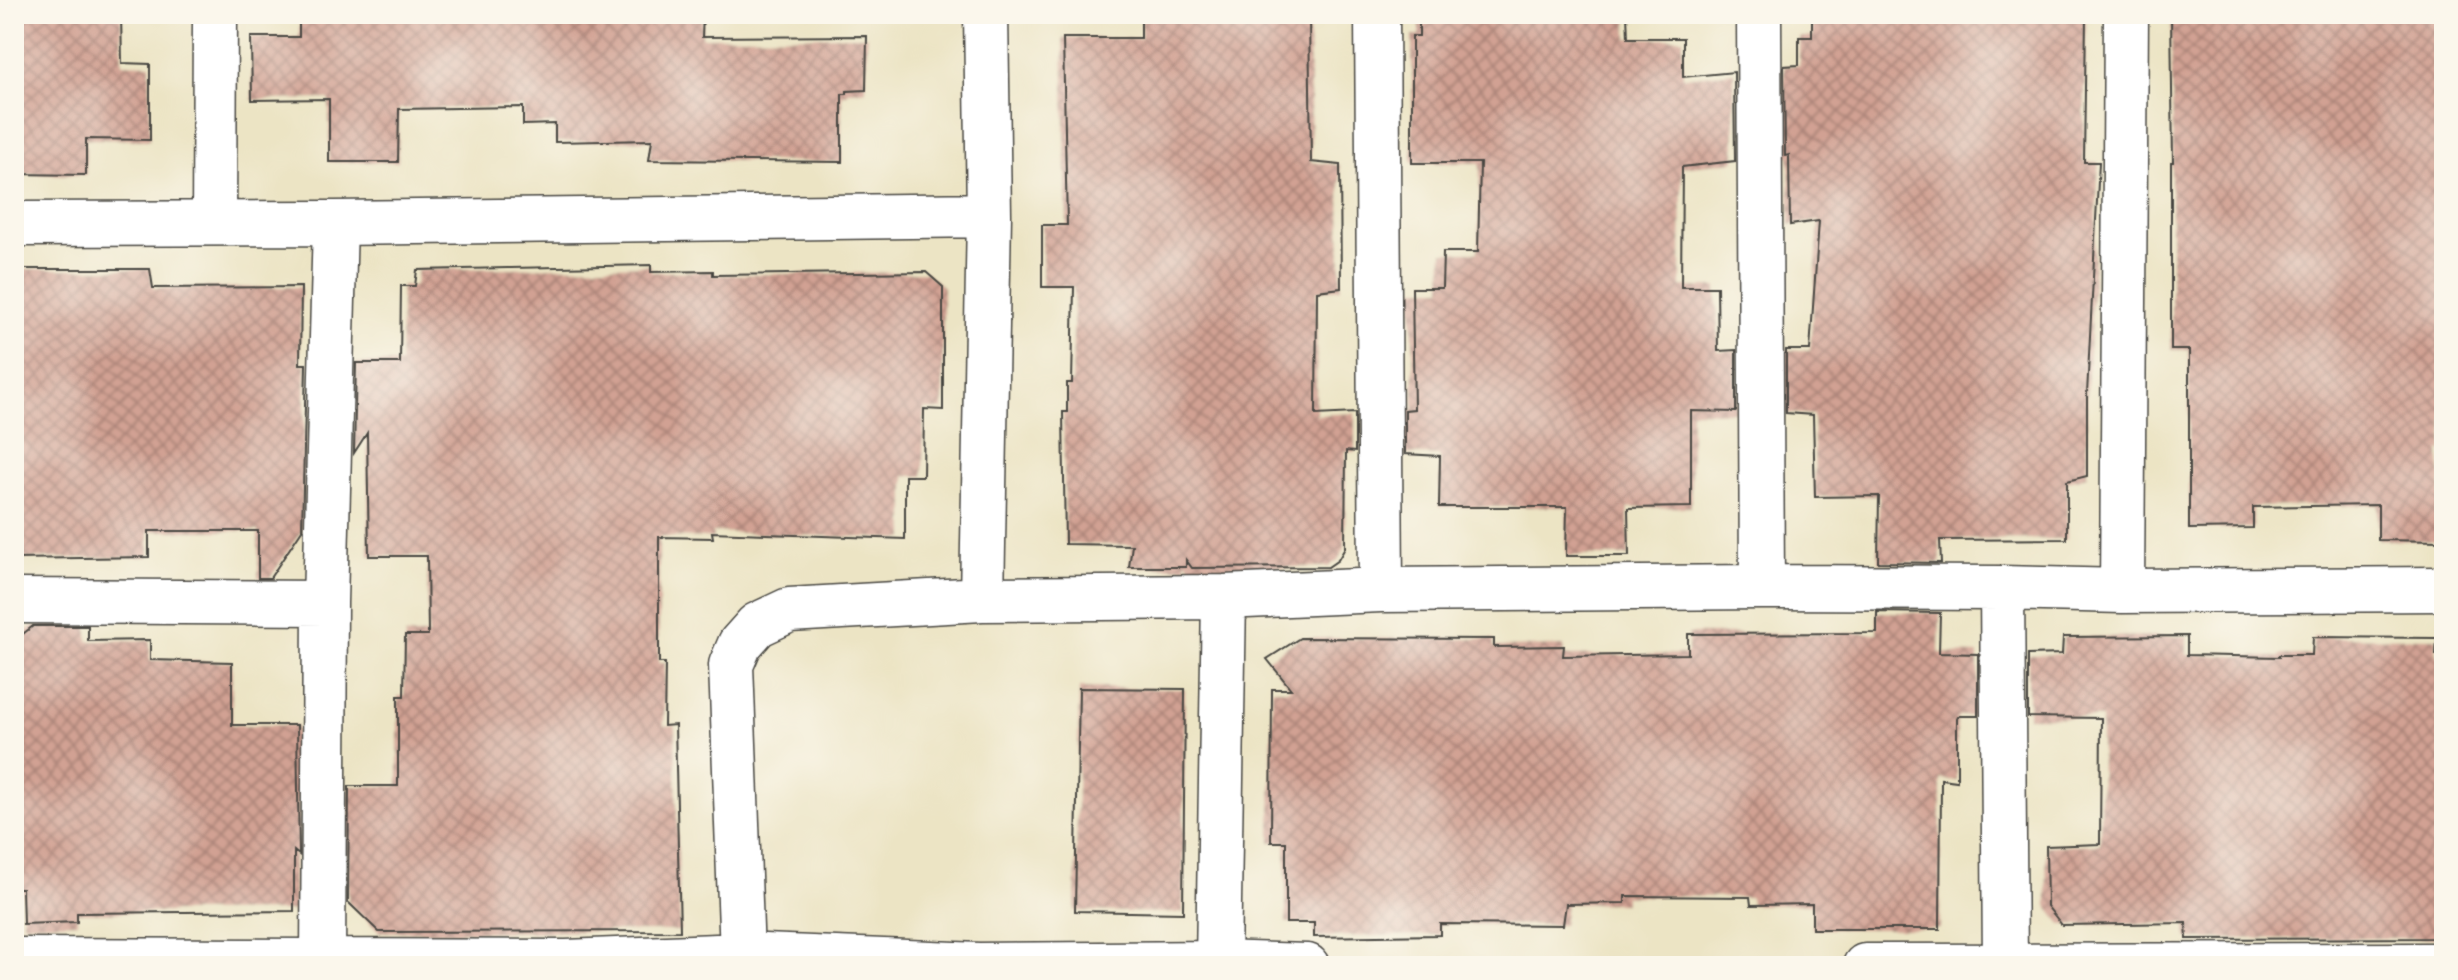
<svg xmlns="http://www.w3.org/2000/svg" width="2458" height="980" viewBox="0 0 2458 980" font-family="'Balsamiq Sans',sans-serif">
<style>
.building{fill:url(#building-cross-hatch)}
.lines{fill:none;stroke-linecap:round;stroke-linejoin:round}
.minor-casing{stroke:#484742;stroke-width:47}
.minor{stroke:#fff;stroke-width:44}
</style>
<defs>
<pattern id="building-cross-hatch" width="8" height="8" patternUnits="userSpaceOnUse" patternTransform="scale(2)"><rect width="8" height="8" fill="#d1a193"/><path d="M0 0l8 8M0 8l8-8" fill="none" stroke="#aa8378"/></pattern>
</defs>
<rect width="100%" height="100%" fill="#fbf7ec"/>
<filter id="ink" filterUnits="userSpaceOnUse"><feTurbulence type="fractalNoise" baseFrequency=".0125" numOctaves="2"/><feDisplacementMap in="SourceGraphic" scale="16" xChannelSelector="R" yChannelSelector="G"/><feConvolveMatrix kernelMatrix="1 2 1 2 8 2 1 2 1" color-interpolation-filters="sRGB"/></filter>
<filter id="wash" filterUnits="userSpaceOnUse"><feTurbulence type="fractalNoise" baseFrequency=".006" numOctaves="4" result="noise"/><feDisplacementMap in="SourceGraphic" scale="32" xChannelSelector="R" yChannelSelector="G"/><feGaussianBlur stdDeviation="1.8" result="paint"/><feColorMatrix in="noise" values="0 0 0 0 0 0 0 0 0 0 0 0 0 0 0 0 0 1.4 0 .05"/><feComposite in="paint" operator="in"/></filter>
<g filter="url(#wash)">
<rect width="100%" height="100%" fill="#ece4c4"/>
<g id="blocks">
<path class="building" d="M 14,14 L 121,14 L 122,63 L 150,64 L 150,140 L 86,139 L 86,175 L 14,174 Z
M 299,14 L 703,14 L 702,37 L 867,36 L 866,90 L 847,91 L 847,94 L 842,94 L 842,162 L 649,160 L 652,140 L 555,142 L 555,124 L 523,125 L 523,107 L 399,109 L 398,162 L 329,162 L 329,99 L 252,100 L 251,37 L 299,37 Z
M 1141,14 L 1309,14 L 1311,162 L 1340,165 L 1341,288 L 1317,291 L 1316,415 L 1355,413 L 1355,452 L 1346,451 L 1345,548 L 1338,560 L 1328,567 L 1192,568 L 1186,560 L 1186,567 L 1129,567 L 1132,545 L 1065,544 L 1063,412 L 1067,412 L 1067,383 L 1072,383 L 1074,287 L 1042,287 L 1042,225 L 1067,225 L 1063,38 L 1141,38 Z
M 1419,14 L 1627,14 L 1628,38 L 1683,38 L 1683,77 L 1734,72 L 1735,161 L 1682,167 L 1681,287 L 1717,287 L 1718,351 L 1736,350 L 1736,412 L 1691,411 L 1691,507 L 1628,508 L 1629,556 L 1566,556 L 1567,507 L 1439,507 L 1440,456 L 1405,454 L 1405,410 L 1414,409 L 1412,288 L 1442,288 L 1443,252 L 1478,252 L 1480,163 L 1412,163 L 1412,36 L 1419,36 Z
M 1812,14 L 2086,14 L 2084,162 L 2099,162 L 2087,394 L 2087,476 L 2067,481 L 2067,539 L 1940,540 L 1941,563 L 1878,562 L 1879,496 L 1815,497 L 1813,415 L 1786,413 L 1786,350 L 1810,350 L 1819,221 L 1790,225 L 1789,155 L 1785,156 L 1784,66 L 1799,65 L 1799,37 L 1812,37 Z
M 2171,14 L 2444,14 L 2443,452 L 2440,451 L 2442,541 L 2378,540 L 2378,505 L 2253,507 L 2253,528 L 2189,529 L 2189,350 L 2171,350 L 2171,162 L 2173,162 Z
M 651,265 L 651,272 L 713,271 L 713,275 L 926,272 L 943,287 L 943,410 L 924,409 L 923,476 L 905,476 L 905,539 L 712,532 L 713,538 L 659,537 L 659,663 L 665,663 L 664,726 L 675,725 L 680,931 L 379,932 L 348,902 L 349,786 L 398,786 L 398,696 L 404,696 L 405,635 L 428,635 L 427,556 L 369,556 L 367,433 L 354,453 L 356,363 L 400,363 L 401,286 L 415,286 L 417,270 Z
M 14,269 L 150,269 L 153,288 L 301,287 L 300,364 L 306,364 L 302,530 L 270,578 L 258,578 L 258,531 L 149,531 L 149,557 L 14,559 Z
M 1877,612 L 1940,613 L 1939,653 L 1978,654 L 1978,716 L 1958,716 L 1957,718 L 1957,781 L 1941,779 L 1940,929 L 1812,929 L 1812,904 L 1751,905 L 1750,897 L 1625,896 L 1625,903 L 1566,904 L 1563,925 L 1440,924 L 1440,935 L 1314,937 L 1314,923 L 1286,923 L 1286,842 L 1271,842 L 1272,689 L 1291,689 L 1267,659 L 1300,638 L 1494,639 L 1494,647 L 1564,646 L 1563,656 L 1688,654 L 1688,634 L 1877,633 Z
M 33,626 L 88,626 L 88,641 L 150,640 L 150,660 L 232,662 L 232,725 L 297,725 L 299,855 L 294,851 L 294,911 L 77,913 L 77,922 L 23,924 L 22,888 L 14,888 L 14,641 Z
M 2187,636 L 2187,655 L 2279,657 L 2279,655 L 2312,655 L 2313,637 L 2437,638 L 2436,655 L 2444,655 L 2444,898 L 2434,898 L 2438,938 L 2187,939 L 2186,923 L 2062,925 L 2047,906 L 2046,846 L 2100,844 L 2101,718 L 2028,717 L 2028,655 L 2062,654 L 2063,637 Z
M 1079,688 L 1185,689 L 1183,913 L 1075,911 Z"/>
</g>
</g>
<g filter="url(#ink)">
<use href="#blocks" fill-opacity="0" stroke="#484742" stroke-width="2"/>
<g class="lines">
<defs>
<path id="minor" d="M 1377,14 L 1381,590
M 1759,14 L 1762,587
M 214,222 L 215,14
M 14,224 L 335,223 L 989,215
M 2002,588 L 2005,965
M 2122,591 L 2126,14
M 982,599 L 989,215 L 986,14
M 14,601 L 325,603 L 323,963
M 325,603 L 335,223
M 742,955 L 731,665 L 740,644 L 757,625 L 789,610 L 982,599 L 1224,597 L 1381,590 L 1762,587 L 2002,588 L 2122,591 L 2444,589
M 14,960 L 566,962 L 742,955 L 979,965 L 1218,963 L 1307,966
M 1218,963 L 1224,597
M 1865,966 L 2444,965"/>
</defs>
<use href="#minor" class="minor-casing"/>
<use href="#minor" class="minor"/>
</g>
</g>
<rect width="2458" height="980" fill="none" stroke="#fbf7ec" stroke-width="48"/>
</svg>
